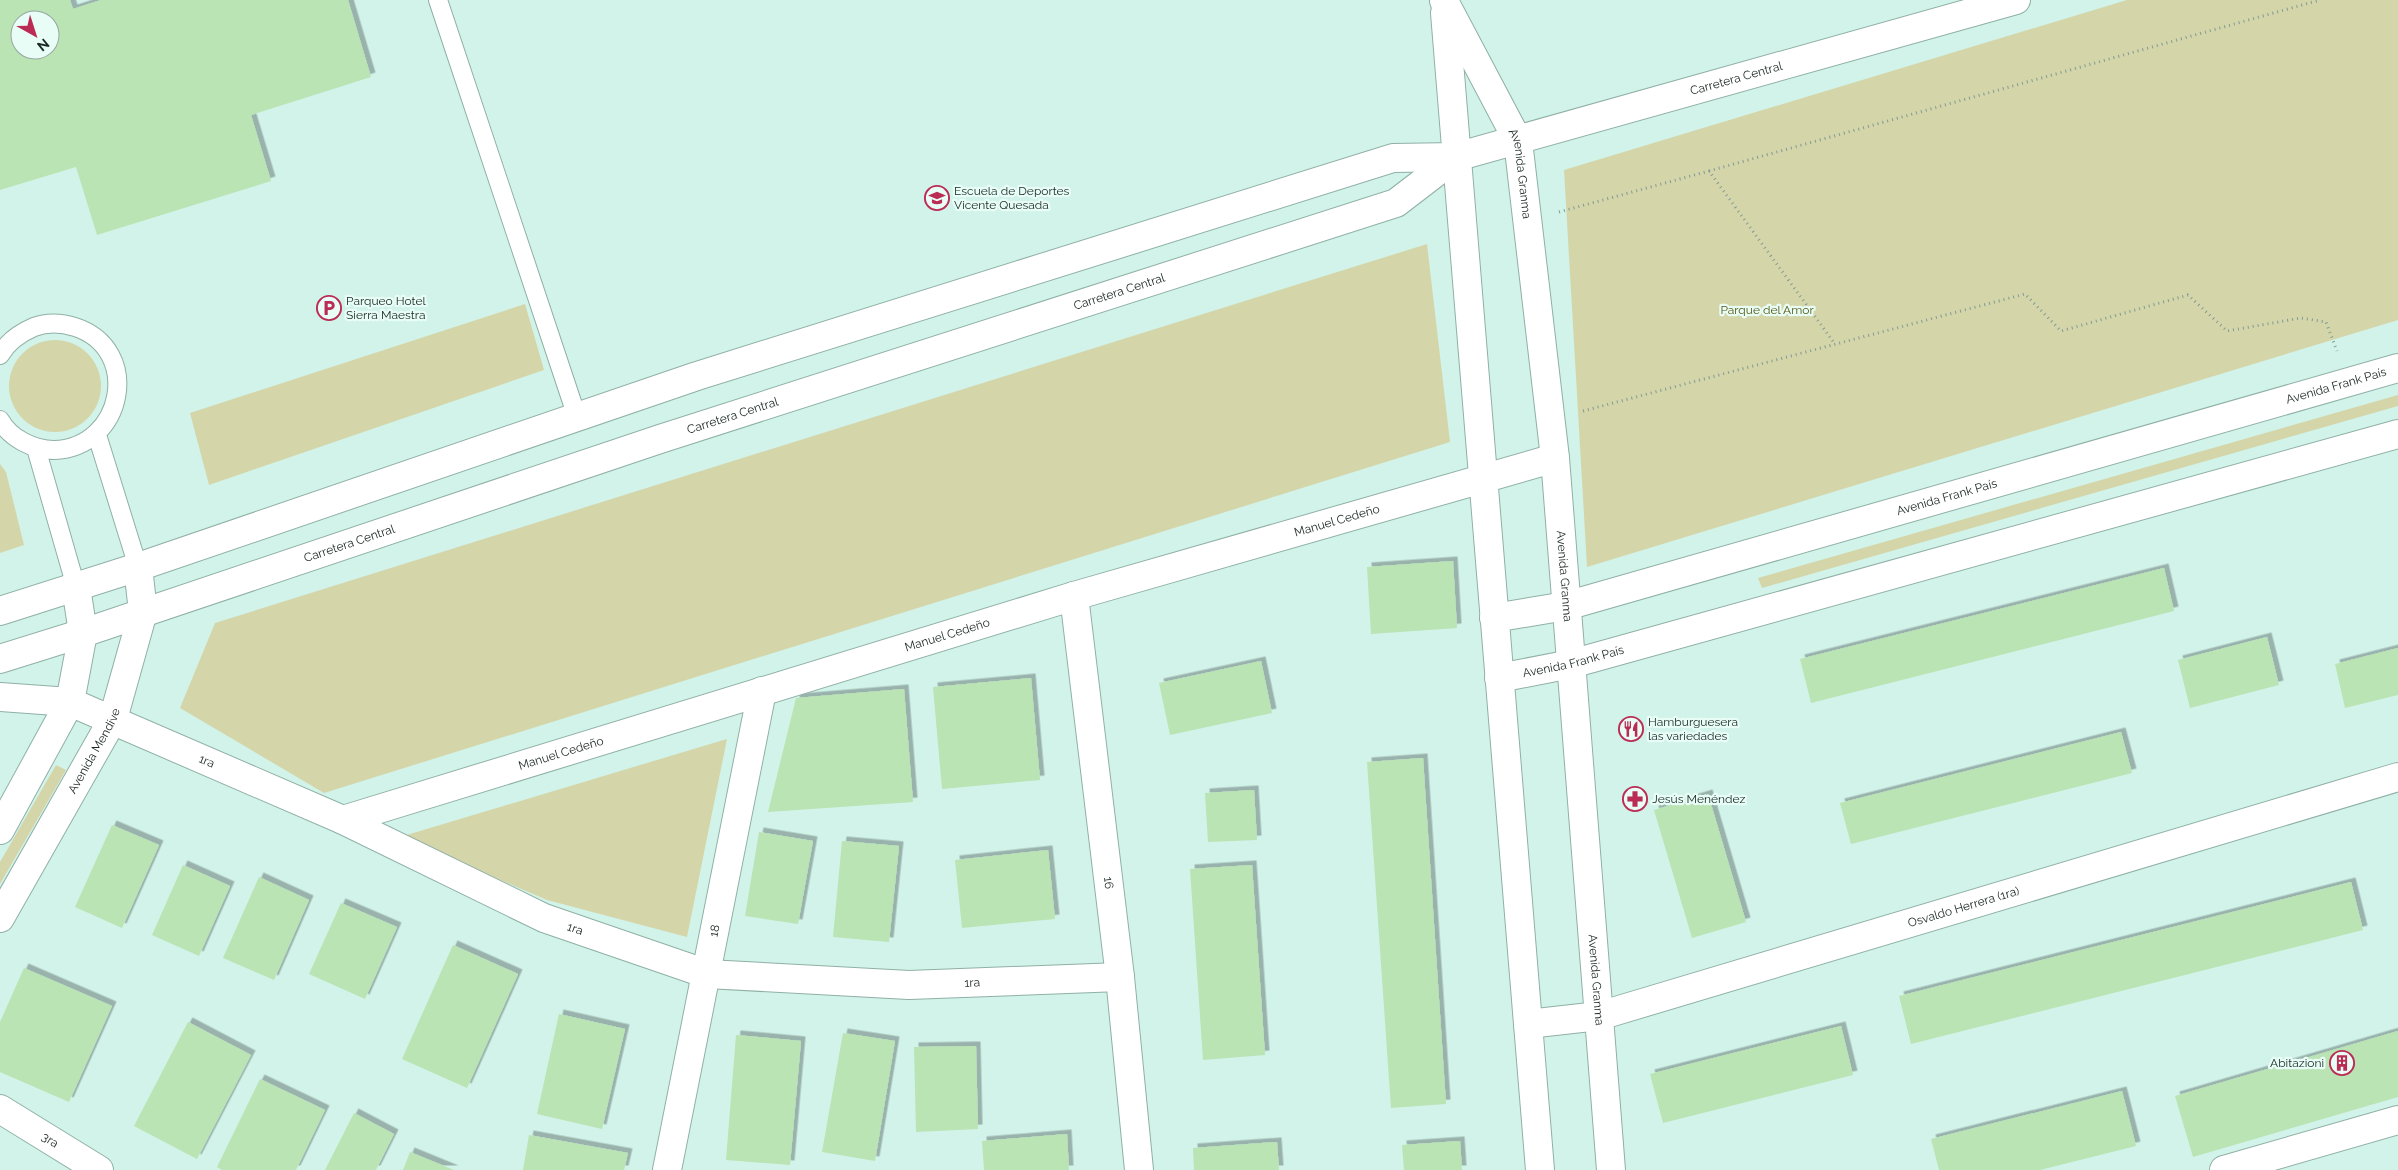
<svg xmlns="http://www.w3.org/2000/svg" width="2398" height="1170" viewBox="0 0 2398 1170" font-family="Raleway,sans-serif">
<style>
.green{fill:#d5d5aa}
.building{fill:#bae4b4;fill-rule:evenodd;filter:url(#shadow)}
.lines{fill:none;stroke-linecap:round;stroke-linejoin:round}
.service-casing{stroke:#90b0a6;stroke-width:20}
.minor-casing{stroke:#90b0a6;stroke-width:30}
.tertiary-casing{stroke:#90b0a6;stroke-width:30}
.secondary-casing{stroke:#90b0a6;stroke-width:30}
.trunk-casing{stroke:#90b0a6;stroke-width:30}
.path{stroke:#829b94;stroke-width:3;stroke-dasharray:1 4;stroke-linecap:butt}
.service{stroke:#fff;stroke-width:18}
.minor{stroke:#fff;stroke-width:28}
.tertiary{stroke:#fff;stroke-width:28}
.secondary{stroke:#fff;stroke-width:28}
.trunk{stroke:#fff;stroke-width:28}
.labels{text-anchor:middle;dominant-baseline:central;stroke-width:4.5;stroke-linejoin:round;paint-order:stroke}
.street-label{font-size:12px;fill:#1b2824;stroke:#e9fdf7}
.poi-label{font-size:12px;fill:#1b2824;stroke:#e9fdf7;text-anchor:start}
.park-label{font-size:12px;fill:#595712;stroke:#e9fdf7}
</style>
<defs>
<filter id="shadow"><feDropShadow dx="4.5" dy="-4.5" stdDeviation="0" flood-color="#0004"/></filter>
</defs>
<rect width="100%" height="100%" fill="#d1f3e9"/>
<path class="green" d="M 2127,0 L 2398,0 L 2398,320 L 1587,567 L 1564,170 Z
M 1427,244 L 1450,442 L 324,793 L 180,708 L 215,623 Z
M 525,304 L 544,370 L 209,485 L 190,413 Z
M9 386a46 46 0 1 1 92 0a46 46 0 1 1-92 0Z
M 2398,395 L 2398,406 L 1762,588 L 1758,578 Z
M 0,464 L 6,472 L 24,545 L 0,553 Z
M 727,739 L 687,937 L 547,900 L 400,837 Z
M 56,765 L 66,770 L 0,884 L 0,862 Z"/>
<path class="building" d="M 0,0 L 70,0 L 73,9 L 101,0 L 348,0 L 371,77 L 251,115 L 271,181 L 97,235 L 76,167 L 0,190 ZM 20,20 L 50,20 L 50,50 L 20,50 Z
M 1453,561 L 1457,628 L 1371,634 L 1367,567 Z
M 2164,568 L 2174,611 L 1811,703 L 1800,659 Z
M 2267,637 L 2279,685 L 2190,708 L 2178,660 Z
M 2398,648 L 2398,695 L 2345,708 L 2335,664 Z
M 1261,661 L 1272,713 L 1170,735 L 1159,683 Z
M 1031,678 L 1040,780 L 942,789 L 933,687 Z
M 904,689 L 913,802 L 768,812 L 796,698 Z
M 2121,732 L 2132,773 L 1851,844 L 1840,803 Z
M 1423,758 L 1446,1104 L 1391,1108 L 1367,762 Z
M 1254,790 L 1257,840 L 1208,842 L 1205,793 Z
M 1708,794 L 1746,922 L 1692,938 L 1654,810 Z
M 112,825 L 159,845 L 122,928 L 75,907 Z
M 759,832 L 813,841 L 798,924 L 745,916 Z
M 842,841 L 899,846 L 889,942 L 833,937 Z
M 1048,850 L 1055,919 L 962,928 L 955,860 Z
M 183,865 L 230,886 L 199,956 L 152,935 Z
M 1252,865 L 1265,1055 L 1203,1060 L 1190,869 Z
M 259,877 L 309,900 L 274,980 L 223,958 Z
M 2351,882 L 2363,930 L 1911,1044 L 1899,996 Z
M 341,903 L 397,927 L 365,999 L 309,974 Z
M 453,945 L 518,974 L 467,1088 L 402,1059 Z
M 24,968 L 112,1006 L 69,1102 L 0,1072 L 0,1022 Z
M 559,1014 L 625,1029 L 602,1129 L 537,1114 Z
M 188,1022 L 251,1055 L 197,1159 L 134,1126 Z
M 1841,1026 L 1853,1075 L 1663,1123 L 1650,1074 Z
M 2398,1031 L 2398,1097 L 2193,1157 L 2175,1096 Z
M 843,1033 L 895,1041 L 875,1161 L 822,1152 Z
M 736,1035 L 801,1041 L 790,1165 L 726,1160 Z
M 976,1046 L 978,1129 L 916,1132 L 914,1047 Z
M 260,1079 L 325,1110 L 296,1170 L 222,1170 L 217,1167 Z
M 2122,1091 L 2136,1146 L 2040,1170 L 1939,1170 L 1931,1139 Z
M 354,1113 L 394,1134 L 376,1170 L 325,1170 Z
M 1067,1134 L 1069,1170 L 984,1170 L 982,1141 Z
M 529,1135 L 628,1153 L 624,1170 L 523,1170 Z
M 1460,1141 L 1462,1170 L 1404,1170 L 1402,1145 Z
M 1277,1142 L 1279,1170 L 1194,1170 L 1193,1148 Z
M 410,1152 L 454,1170 L 403,1170 Z"/>
<g class="lines">
<defs>
<path id="service" d="M 438,0 L 577,417
M 0,355 C 8,341 20,333 34,327 C 48,322 62,323 75,327 C 143,349 124,448 54,450 C 33,450 10,438 0,420
M 97,435 L 138,567
M 36,448 L 76,587"/>
<g id="minor">
<path id="s1" d="M 1074,596 L 1120,977 L 1139,1170"/>
<path id="s2" d="M 70,702 L 343,820 L 544,918 L 707,974 L 909,985 L 1120,977"/>
<path id="s3" d="M 343,820 L 1074,596 L 1555,458"/>
<path id="s4" d="M 1528,1024 L 1599,1016 L 2398,777"/>
<path id="s5" d="M 0,1109 L 99,1170"/>
<path id="s6" d="M 667,1170 L 762,691"/>
<path d="M 2224,1170 L 2398,1120"/>
</g>
<g id="tertiary">
<path d="M 1494,618 L 1566,606"/>
<path d="M 0,697 L 70,702"/>
<path d="M 0,830 L 70,702 L 83,633 L 76,587"/>
<path id="s7" d="M 0,918 L 113,719 L 143,612 L 138,567"/>
</g>
<g id="secondary">
<path id="s8" d="M 1444,1 L 1518,141 L 1555,458 L 1611,1170"/>
<path d="M 1445,13 L 1540,1170"/>
<path id="s9" d="M 1566,606 L 2398,368"/>
<path id="s10" d="M 1499,678 L 1571,664 L 2398,434"/>
</g>
<g id="trunk">
<path id="s11" d="M 0,611 L 138,567 L 697,376 L 1393,158 L 1456,157 L 2016,0"/>
<path id="s12" d="M 0,659 L 83,633 L 660,439 L 1396,203 L 1456,157"/>
</g>
</defs>
<use href="#service" class="service-casing"/>
<use href="#minor" class="minor-casing"/>
<use href="#tertiary" class="tertiary-casing"/>
<use href="#secondary" class="secondary-casing"/>
<use href="#trunk" class="trunk-casing"/>
<path class="path" d="M 1709,171 L 2320,0
M 1559,212 L 1709,171 L 1835,344
M 1583,411 L 2025,294 L 2061,331 L 2188,295 L 2227,331 L 2301,318 L 2326,322 L 2337,351"/>
<use href="#service" class="service"/>
<use href="#minor" class="minor"/>
<use href="#tertiary" class="tertiary"/>
<use href="#secondary" class="secondary"/>
<use href="#trunk" class="trunk"/>
</g>
<defs>
<symbol id="school-ring" viewBox="-11 -11 22 22"><circle r="9.5" fill="#e9fdf7" stroke="#bb2c55" stroke-width="1.5"/><path d="M0-5L7-2L0 1L-7-2ZM-4 1L0 2.5L4 1V4Q0 6-4 4Z" fill="#bb2c55"/></symbol>
<symbol id="parking-ring" viewBox="-11 -11 22 22"><circle r="9.5" fill="#e9fdf7" stroke="#bb2c55" stroke-width="1.5"/><path d="M-3.5-5.5H1a3.5 3.5 0 0 1 0 7H-1V5.5H-3.5ZM-1-3.4V-.6H.8a1.4 1.4 0 0 0 0-2.8Z" fill="#bb2c55"/></symbol>
<symbol id="restaurant-ring" viewBox="-11 -11 22 22"><circle r="9.5" fill="#e9fdf7" stroke="#bb2c55" stroke-width="1.5"/><path d="M-5-6h1v4h1v-4h1v4h1v-4h1v5L-1.5 .5V6h-2V.5L-5-1ZM5-6V6H3V1.5H1.5Q1.5-4 5-6Z" fill="#bb2c55"/></symbol>
<symbol id="pharmacy-ring" viewBox="-11 -11 22 22"><circle r="9.5" fill="#e9fdf7" stroke="#bb2c55" stroke-width="1.5"/><path d="M-2-6h4v4h4v4h-4v4h-4v-4h-4v-4h4Z" fill="#bb2c55"/></symbol>
<symbol id="building-ring" viewBox="-11 -11 22 22"><circle r="9.5" fill="#e9fdf7" stroke="#bb2c55" stroke-width="1.5"/><path d="M-4-6H4V6H1V3H-1V6H-4ZM-2.5-4.3h1.7v1.8h-1.7ZM.8-4.3h1.7v1.8H.8ZM-2.5-1h1.7V.8h-1.7ZM.8-1h1.7V.8H.8Z" fill="#bb2c55"/></symbol>
</defs>
<g fill-rule="evenodd">
<use href="#school-ring" x="923" y="184" width="28" height="28"/>
<use href="#parking-ring" x="315" y="294" width="28" height="28"/>
<use href="#restaurant-ring" x="1617" y="715" width="28" height="28"/>
<use href="#pharmacy-ring" x="1621" y="785" width="28" height="28"/>
<use href="#building-ring" x="2328" y="1049" width="28" height="28"/>
</g>
<g class="labels">
<g class="street-label">
<text stroke="none"><textPath href="#s11" startOffset="1819">Carretera Central</textPath></text>
<text stroke="none"><textPath href="#s8" startOffset="191">Avenida Granma</textPath></text>
<text stroke="none"><textPath href="#s12" startOffset="1178">Carretera Central</textPath></text>
<text stroke="none"><textPath href="#s9" startOffset="801">Avenida Frank País</textPath></text>
<text stroke="none"><textPath href="#s12" startOffset="772">Carretera Central</textPath></text>
<text stroke="none"><textPath href="#s9" startOffset="396">Avenida Frank País</textPath></text>
<text stroke="none"><textPath href="#s3" startOffset="1038">Manuel Cedeño</textPath></text>
<text stroke="none"><textPath href="#s12" startOffset="368">Carretera Central</textPath></text>
<text stroke="none"><textPath href="#s8" startOffset="596">Avenida Granma</textPath></text>
<text stroke="none"><textPath href="#s3" startOffset="632">Manuel Cedeño</textPath></text>
<text stroke="none"><textPath href="#s10" startOffset="76">Avenida Frank País</textPath></text>
<text stroke="none"><textPath href="#s7" startOffset="192">Avenida Mendive</textPath></text>
<text stroke="none"><textPath href="#s3" startOffset="228">Manuel Cedeño</textPath></text>
<text stroke="none"><textPath href="#s2" startOffset="149">1ra</textPath></text>
<text stroke="none"><textPath href="#s1" startOffset="289">16</textPath></text>
<text stroke="none"><textPath href="#s4" startOffset="452">Osvaldo Herrera (1ra)</textPath></text>
<text stroke="none"><textPath href="#s2" startOffset="554">1ra</textPath></text>
<text stroke="none"><textPath href="#s6" startOffset="244">18</textPath></text>
<text stroke="none"><textPath href="#s8" startOffset="1001">Avenida Granma</textPath></text>
<text stroke="none"><textPath href="#s2" startOffset="959">1ra</textPath></text>
<text stroke="none"><textPath href="#s5" startOffset="59">3ra</textPath></text>
</g>
<g class="poi-label">
<text x="954" y="191">Escuela de Deportes<tspan x="954" dy="14">Vicente Quesada</tspan></text>
<text x="346" y="301">Parqueo Hotel<tspan x="346" dy="14">Sierra Maestra</tspan></text>
<text x="1648" y="722">Hamburguesera<tspan x="1648" dy="14">las variedades</tspan></text>
<text x="1652" y="799">Jesús Menéndez</text>
<text x="2324" y="1063" text-anchor="end">Abitazioni</text>
</g>
<g class="park-label">
<text x="1767" y="310">Parque del Amor</text>
</g>
</g>
<g transform="translate(35 35) rotate(141)"><circle r="24" fill="#e9fdf7" stroke="#97a8a3"/>
<path d="M0-4L9 19L0 12L-9 19Z" fill="#bb2c55"/>
<text y="-8" font-size="14" font-weight="bold" text-anchor="middle" fill="#1b2824">N</text>
</g>
</svg>
